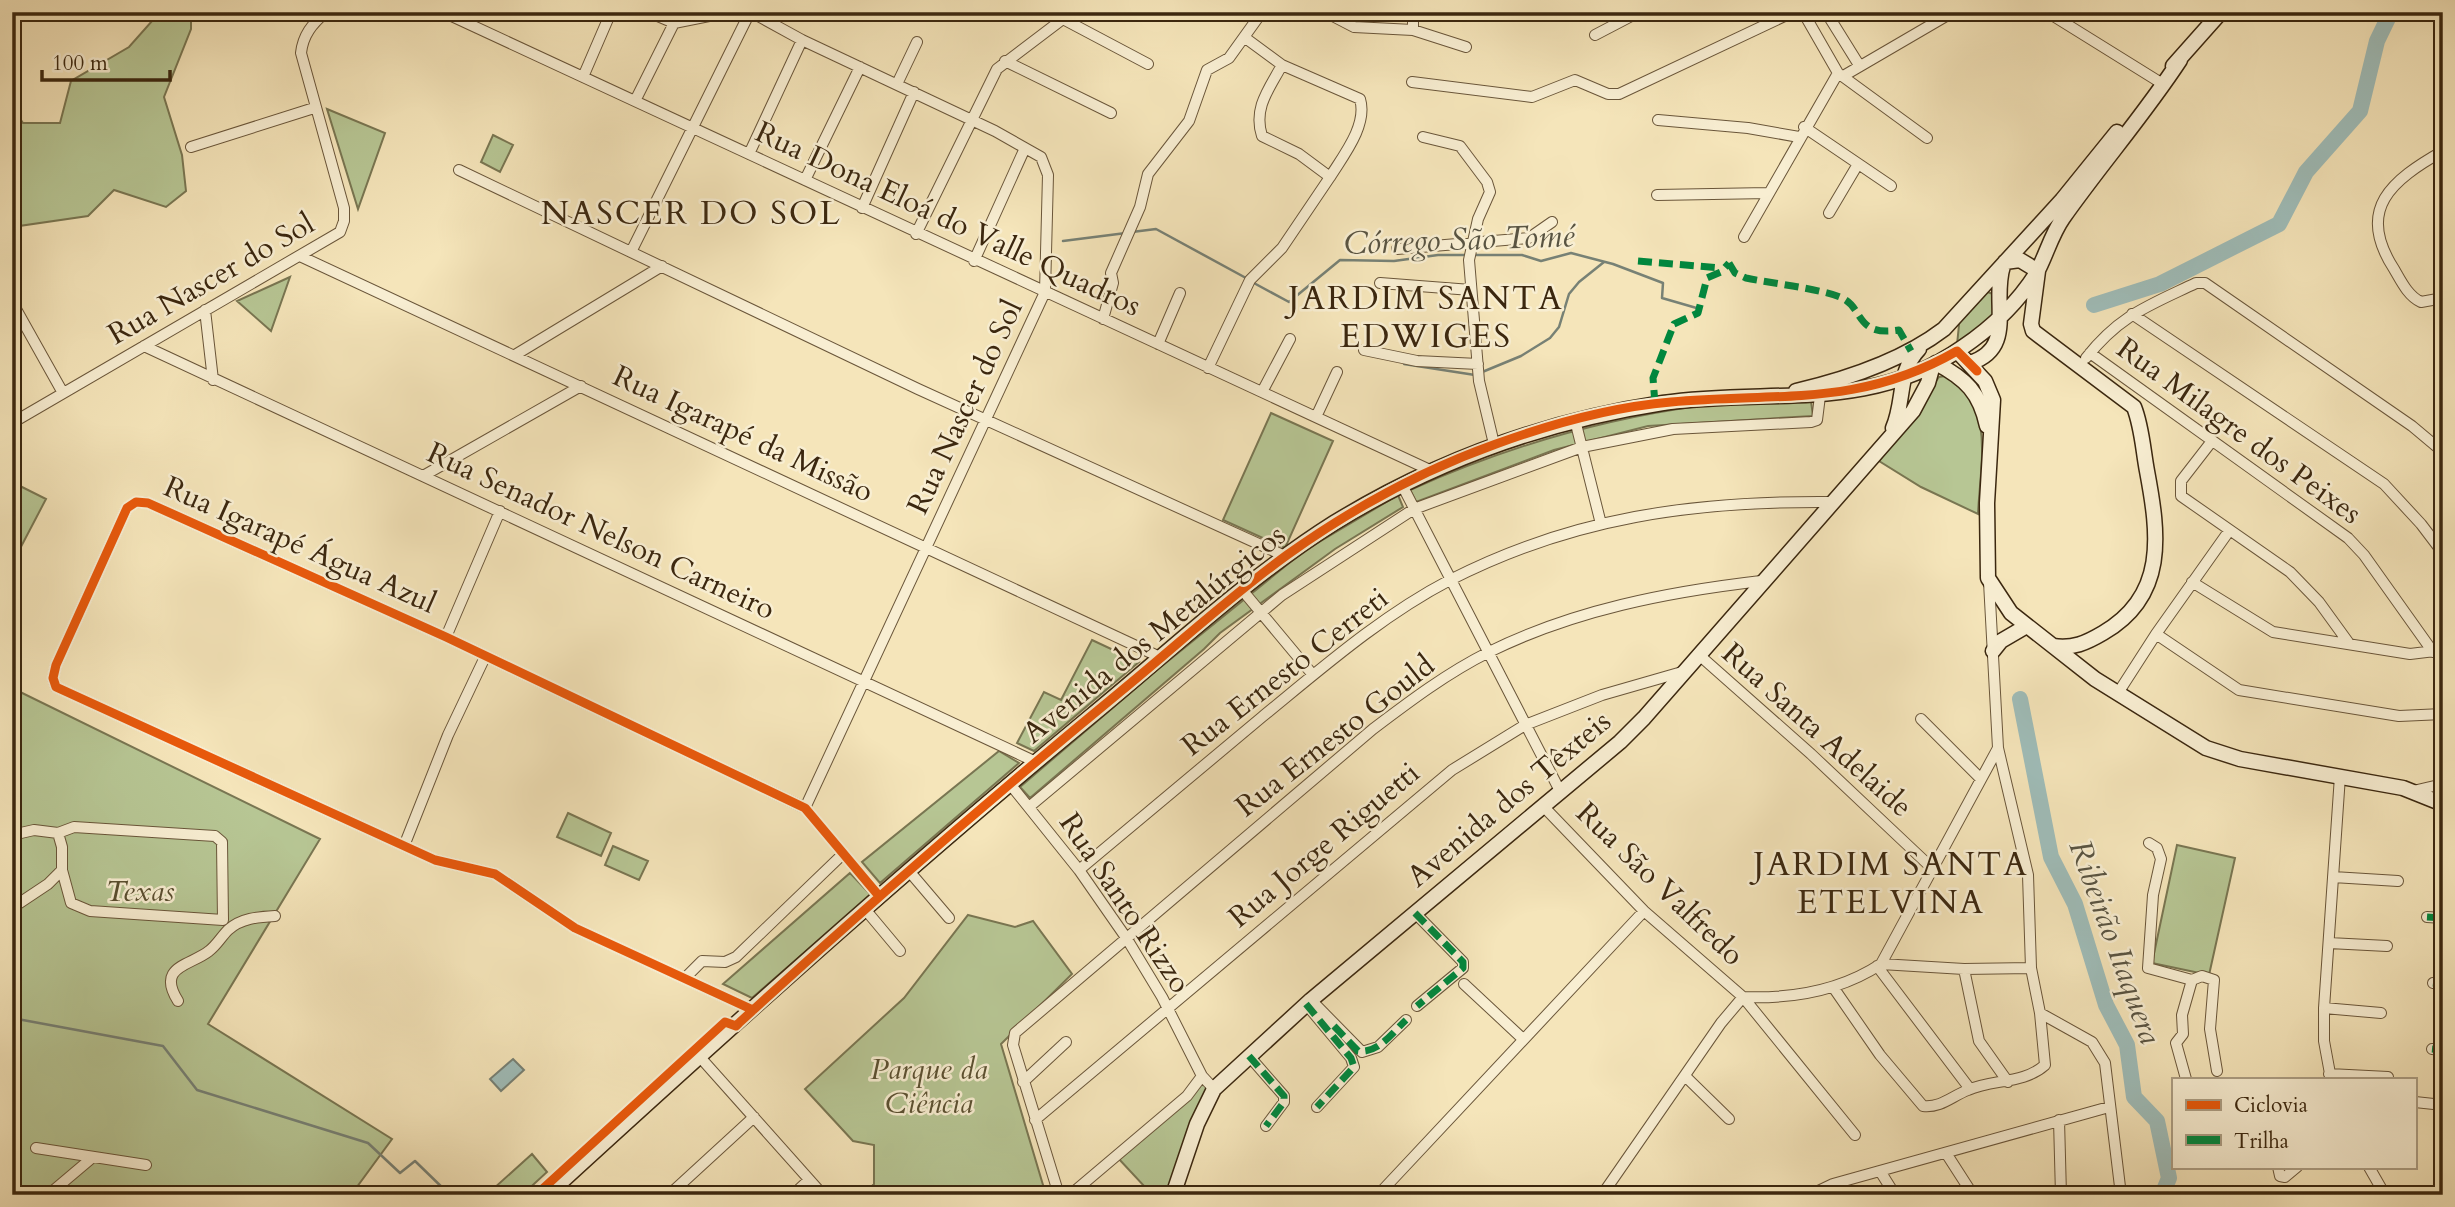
<svg xmlns="http://www.w3.org/2000/svg" width="2455" height="1207" viewBox="0 0 2455 1207" font-family="Cardo,serif">
<style>
.green{fill:#b7c694;stroke:#797652;stroke-width:2}
.water{fill:#9fbdb9;stroke:#778175;stroke-width:2}
.lines{fill:none;stroke-linecap:round;stroke-linejoin:round}
.stream{stroke:#778175;stroke-width:2.5}
.river{stroke:#9fbdb9;stroke-width:16}
.street-casing{stroke:#6a563a;stroke-width:12}
.secondary-casing{stroke:#3b270f;stroke-width:17}
.street{stroke:#f8eed2;stroke-width:10}
.secondary{stroke:#f8eed2;stroke-width:14}
.quiet{stroke:#00873e;stroke-width:7;stroke-dasharray:14 7;stroke-linecap:butt}
.cycleway-casing{stroke:#f8eed2;stroke-width:13}
.cycleway{stroke:#e8590c;stroke-width:9}
.labels{text-anchor:middle;dominant-baseline:central;stroke-width:5;stroke-linejoin:round;paint-order:stroke}
.street-label{font-size:30px;fill:#3b270f;stroke:#f8eed2}
.park-label{font-size:30px;font-style:italic;fill:#5a4f30;stroke:#f8eed2}
.water-label{font-size:32px;font-style:italic;fill:#595442;stroke:#f8eed2}
.quarter-label{font-size:33px;letter-spacing:2px;fill:#3b270f;stroke:#f8eed2}
</style>
<rect width="100%" height="100%" fill="#f5e5ba"/>
<filter id="stains"><feTurbulence type="fractalNoise" baseFrequency=".00286" numOctaves="4"/><feColorMatrix values="0 0 0 0 .2 0 0 0 0 .09 0 0 0 0 .02 0 0 0 .5 -.17"/></filter>
<radialGradient id="worn" r=".72"><stop offset=".6" stop-color="#630" stop-opacity="0"/><stop offset="1" stop-color="#630" stop-opacity=".3"/></radialGradient>
<path class="green" d="M 160,12 L 191,12 L 191,29 L 164,97 L 182,155 L 186,191 L 166,207 L 114,190 L 88,216 L 12,227 L 12,107 L 23,123 L 60,123 L 71,81 L 129,47 Z
M 327,109 L 385,133 L 358,209 Z
M 493,135 L 513,145 L 500,172 L 481,162 Z
M 290,277 L 271,331 L 237,301 Z
M 1982,290 L 1993,294 L 1993,316 L 1957,345 L 1960,315 Z
M 1951,375 C 1995,409 1980,465 1978,514 L 1921,487 L 1879,461 L 1939,377 Z
M 1811,401 L 1813,416 L 1648,426 L 1554,450 L 1416,502 L 1410,490 C 1503,448 1597,420 1698,406 C 1735,401 1774,402 1811,401 Z
M 1271,413 L 1333,441 L 1285,548 L 1223,520 Z
M 12,482 L 46,499 L 13,562 L 12,561 Z
M 1398,495 L 1403,507 L 1335,549 L 1220,633 L 1204,649 L 1030,798 L 1020,787 L 1157,670 L 1304,551 Z
M 1092,640 L 1139,662 L 1034,751 L 1017,743 L 1044,692 L 1061,700 Z
M 12,688 L 320,839 L 208,1024 L 392,1139 L 351,1195 L 12,1195 Z
M 999,751 L 1019,763 L 880,883 L 862,862 Z
M 568,813 L 611,833 L 601,856 L 557,837 Z
M 2177,845 L 2235,858 L 2209,975 L 2152,963 Z
M 613,846 L 648,861 L 639,880 L 605,865 Z
M 850,873 L 871,895 L 752,998 L 723,984 Z
M 968,915 L 1015,927 L 1033,921 L 1072,974 L 1001,1044 L 1046,1195 L 863,1195 L 874,1184 L 874,1145 L 853,1141 L 805,1089 L 904,998 Z
M 1201,1081 L 1210,1088 L 1166,1195 L 1141,1195 L 1146,1188 L 1118,1158 Z
M 532,1154 L 547,1172 L 522,1195 L 498,1195 L 493,1189 Z"/>
<path class="water" d="M 513,1059 L 524,1070 L 501,1091 L 490,1079 Z"/>
<g class="lines">
<path class="stream" d="M 1132,232 L 1156,229 L 1246,278
M 1063,241 L 1126,233
M 1473,255 L 1522,255 L 1541,261 L 1571,253 L 1613,264 L 1663,283 L 1662,298 L 1700,309
M 1252,282 L 1289,302 L 1340,260 L 1394,261 L 1438,255 L 1466,255
M 1404,364 L 1475,375 L 1521,356 L 1550,338 L 1559,327 L 1569,294 L 1579,282 L 1604,262
M 12,1018 L 163,1046 L 197,1090 L 368,1143 L 400,1173 L 415,1161 L 450,1195"/>
<path class="river" d="M 2094,305 L 2160,284 L 2279,224 L 2306,172 L 2360,111 L 2377,41 L 2391,12
M 2020,699 L 2051,857 L 2075,904 L 2106,1005 L 2127,1045 L 2134,1097 L 2157,1121 L 2169,1178 L 2162,1195"/>
<defs>
<path id="street" d="M 443,12 L 1432,471
M 648,12 L 674,23 L 729,12
M 751,12 L 802,40 L 995,131 L 1041,157 L 1048,175 L 1045,292 L 805,808
M 1325,12 L 1354,27 L 1413,30 L 1466,47
M 1803,12 L 1838,73 L 1927,138
M 1826,12 L 1859,65
M 2047,12 L 2158,81
M 1063,19 L 1148,64
M 1413,30 L 1413,12
M 1595,35 L 1639,12
M 1005,61 L 1111,113
M 1282,65 L 1360,99 C 1368,125 1343,156 1330,177
M 1845,75 L 1953,12
M 583,77 L 608,19
M 1412,82 L 1532,97 L 1575,80 L 1608,94 L 1619,94 L 1793,12
M 897,84 L 917,42
M 635,101 L 674,23
M 1658,120 L 1748,128 L 1799,137
M 1804,127 L 1891,186
M 1423,137 L 1460,146 L 1487,182 L 1490,192 L 1478,219 L 1469,260 L 1479,381 L 1494,444
M 191,147 L 314,108
M 2443,151 C 2392,180 2355,209 2394,269 C 2401,281 2408,296 2421,302 L 2443,298
M 749,154 L 802,40
M 459,170 L 918,389 L 1285,556
M 805,180 L 860,67
M 1657,195 L 1768,193
M 862,208 L 914,92
M 1829,213 L 1858,164
M 916,234 L 997,69 L 1072,12
M 1744,237 L 1838,73
M 1397,249 L 1529,238 L 1552,222
M 631,252 L 750,12
M 302,257 L 1162,658
M 974,261 L 1025,148
M 1380,283 L 1471,290
M 12,302 L 63,393
M 205,310 L 213,380
M 2132,314 L 2384,484 L 2421,524 L 2443,553
M 1103,319 L 1113,283 L 1111,273 L 1140,207 L 1148,174 L 1189,121 L 1207,70 L 1229,58 L 1262,12
M 1158,344 L 1180,293
M 144,346 L 1036,762
M 1364,350 L 1417,361 L 1478,364
M 2090,353 L 2348,538 L 2364,555 L 2433,652
M 515,355 L 662,266
M 2086,358 C 2120,315 2148,306 2196,283 L 2205,283 L 2412,426 L 2443,452
M 1208,368 L 1250,280 L 1282,248 L 1330,177 L 1299,154 L 1262,136 C 1253,108 1269,89 1282,65 L 1244,37
M 1262,392 L 1290,339
M 1316,417 L 1337,372
M 1575,420 L 1601,524
M 12,423 L 340,232 L 344,221 L 344,208 L 301,53 C 303,35 312,24 326,12
M 2212,441 L 2181,481 L 2181,496 L 2290,572 L 2319,602 L 2348,642
M 423,476 L 581,386
M 1402,485 L 1560,791
M 2192,582 L 2273,632 L 2410,654 L 2443,650
M 1243,591 L 1313,675
M 2156,634 L 2239,690 L 2399,716 L 2443,714
M 446,637 L 500,511
M 1698,654 L 1811,754 L 1934,870
M 2118,693 L 2156,634 L 2229,531
M 1921,719 L 1980,778
M 1010,784 L 1079,870 L 1127,939 L 1162,997 L 1202,1076 L 1214,1089
M 2413,791 L 2443,784
M 1543,806 L 1644,911 L 1743,997 L 1855,1135
M 1029,807 L 1282,595 L 1414,509 L 1582,447 L 1673,429 L 1811,422 L 1817,420 L 1820,396
M 58,833 L 74,827 L 215,836 L 222,842 L 223,920 L 90,911 L 71,903 L 62,870
M 12,835 L 34,830 L 58,833 L 62,847 L 62,870 L 48,884 L 12,908
M 2149,843 L 2157,848 L 2161,859 L 2153,895 L 2148,968 L 2192,980 L 2182,1015 L 2183,1034 L 2176,1043 L 2186,1079
M 404,846 L 448,735 L 485,657
M 1079,870 C 1140,819 1201,768 1262,717 C 1322,668 1381,616 1450,580 C 1573,517 1694,501 1830,502
M 909,871 L 949,918
M 2333,877 L 2398,881
M 864,908 L 900,951
M 1415,913 L 1463,962 L 1463,968 L 1417,1006
M 2427,917 L 2443,918
M 2329,943 L 2387,946
M 1881,964 L 1964,969 L 2031,968
M 1877,966 L 1970,1089
M 1964,969 L 1979,1041 L 2008,1082
M 685,978 L 702,961 L 725,962 L 736,957 L 843,854
M 2192,980 L 2202,976 L 2214,980 L 2210,1029 L 2217,1071
M 2433,983 L 2443,984
M 1464,984 L 1523,1039
M 1833,987 L 1880,1055 L 1923,1106 C 1941,1108 1952,1096 1968,1090 C 1992,1079 2024,1084 2045,1065 L 2040,1013 L 2031,968 L 2028,875 L 1998,748 L 1989,582
M 1743,997 C 1792,999 1840,991 1881,964 L 1998,748
M 1311,1000 L 1362,1052 L 1378,1047 L 1406,1020
M 178,1001 C 156,966 190,966 209,951 C 217,945 221,937 228,930 C 241,918 258,917 275,916
M 1306,1004 L 1351,1058 L 1354,1067 L 1317,1107
M 2324,1008 L 2381,1013
M 753,1010 L 575,928 L 495,874 L 435,860 L 56,687 L 53,678 L 56,665 L 127,508 L 136,502 L 148,503 L 446,637 L 805,808 L 879,896
M 2040,1013 L 2092,1042 L 2105,1063 L 2121,1195
M 2432,1049 L 2443,1050
M 699,1056 L 823,1195
M 1249,1056 L 1284,1096 L 1284,1102 L 1266,1126
M 2329,1074 L 2388,1077
M 1685,1076 L 1729,1119
M 2331,1079 L 2324,1041 L 2324,1008 L 2340,776
M 1023,1082 L 1066,1042
M 2415,1102 L 2443,1105
M 1035,1120 L 1452,770 L 1525,725 L 1602,695 L 1682,672
M 2059,1120 L 2061,1195
M 36,1148 L 146,1165
M 1946,1153 L 1973,1195
M 2278,1167 L 2280,1176 L 2285,1177 L 2297,1167
M 2369,1167 L 2385,1195
M 1880,1171 L 1895,1195
M 48,1195 L 93,1157
M 669,1195 L 754,1117
M 793,1195 L 809,1180
M 1059,1195 L 1013,1045 L 1015,1033 L 1373,729 C 1410,701 1447,673 1489,652 C 1574,610 1667,592 1761,581
M 1070,1195 L 1187,1096 L 1202,1076
M 1378,1195 L 1644,911
M 1602,1195 L 1721,1023 L 1743,997
M 1810,1195 L 1833,1184 L 2109,1107"/>
<path id="secondary" d="M 2173,66 L 2221,12
M 2005,262 L 2020,260 L 2038,271
M 2038,271 L 2031,324 L 2033,331 L 2134,407 C 2142,427 2143,450 2147,471 C 2159,535 2167,596 2103,633 C 2086,643 2073,649 2053,646
M 1957,351 L 1985,381 L 1993,400 L 1987,503 L 1988,578 L 2011,613 L 2095,679 L 2206,748 L 2240,759 L 2403,788 L 2443,804
M 1936,363 C 1966,379 1980,393 1987,426
M 1970,363 C 2017,348 1991,303 2003,266
M 1796,391 C 1847,379 1902,361 1944,329 L 2062,200 L 2117,132
M 1893,428 C 1905,401 1897,372 1919,349
M 1993,651 L 2001,641 L 2025,627
M 547,1195 C 725,1032 905,870 1091,716 C 1170,651 1247,578 1334,523 C 1435,461 1546,421 1663,403 C 1769,387 1868,414 1963,347 C 1991,328 2018,302 2036,274 C 2046,256 2051,235 2063,218 C 2101,164 2144,115 2180,60
M 1173,1195 L 1197,1124 L 1214,1089 L 1311,1000 L 1620,742 L 1644,718 L 1913,411 L 1928,383 L 1933,365"/>
</defs>
<use href="#street" class="street-casing"/>
<use href="#secondary" class="secondary-casing"/>
<use href="#street" class="street"/>
<use href="#secondary" class="secondary"/>
<path class="quiet" d="M 1638,261 L 1720,268
M 1729,263 L 1735,273 L 1746,278 C 1769,283 1823,289 1842,298 C 1864,308 1855,337 1899,330 L 1911,351
M 1655,404 L 1653,378 L 1674,324 L 1698,313 L 1707,278 L 1721,272 L 1729,263
M 1415,913 L 1463,962 L 1463,968 L 1417,1006
M 2427,917 L 2443,918
M 2433,983 L 2443,984
M 1306,1004 L 1351,1058 L 1354,1067 L 1317,1107
M 1334,1026 L 1358,1051 C 1378,1054 1393,1032 1406,1020
M 2432,1049 L 2443,1050
M 1249,1056 L 1284,1096 L 1284,1102 L 1266,1126"/>
<defs>
<path id="cycleway" d="M 753,1010 L 575,928 L 495,874 L 435,860 L 56,687 L 53,678 L 56,665 L 127,508 L 136,502 L 148,503 L 446,637 L 805,808 L 879,896
M 536,1195 L 725,1022 L 736,1026 L 739,1023 C 863,909 990,799 1120,692 C 1175,647 1229,597 1287,555 C 1350,510 1423,470 1496,444 C 1551,424 1612,407 1671,402 C 1778,392 1858,408 1957,351 L 1977,371"/>
</defs>
<use href="#cycleway" class="cycleway-casing"/>
<use href="#cycleway" class="cycleway"/>
</g>
<g class="labels">
<g class="street-label">
<text transform="translate(948 219) rotate(25)">Rua Dona Eloá do Valle Quadros</text>
<text transform="translate(211 279) rotate(-30)">Rua Nascer do Sol</text>
<text transform="translate(965 407) rotate(-65)">Rua Nascer do Sol</text>
<text transform="translate(2239 431) rotate(36)">Rua Milagre dos Peixes</text>
<text transform="translate(743 434) rotate(25)">Rua Igarapé da Missão</text>
<text transform="translate(601 531) rotate(25)">Rua Senador Nelson Carneiro</text>
<text transform="translate(300 545) rotate(24)">Rua Igarapé Água Azul</text>
<text transform="translate(1154 634) rotate(-39)">Avenida dos Metalúrgicos</text>
<text transform="translate(1285 672) rotate(-38)">Rua Ernesto Cerreti</text>
<text transform="translate(1817 730) rotate(42)">Rua Santa Adelaide</text>
<text transform="translate(1335 736) rotate(-38)">Rua Ernesto Gould</text>
<text transform="translate(1509 799) rotate(-40)">Avenida dos Têxteis</text>
<text transform="translate(1324 845) rotate(-40)">Rua Jorge Riguetti</text>
<text transform="translate(1660 884) rotate(44)">Rua São Valfredo</text>
<text transform="translate(1125 903) rotate(56)">Rua Santo Rizzo</text>
</g>
<g class="park-label">
<text x="140" y="891">Texas</text>
<text x="929" y="1069">Parque da<tspan x="929" dy="34">Ciência</tspan></text>
</g>
<g class="water-label">
<text transform="translate(1459 240) rotate(-2)">Córrego São Tomé</text>
<text transform="translate(2115 942) rotate(70)">Ribeirão Itaquera</text>
</g>
<g class="quarter-label">
<text x="691" y="213">NASCER DO SOL</text>
<text x="1426" y="298">JARDIM SANTA<tspan x="1426" dy="38">EDWIGES</tspan></text>
<text x="1891" y="864">JARDIM SANTA<tspan x="1891" dy="38">ETELVINA</tspan></text>
</g>
</g>
<rect width="2455" height="1207" fill="none" stroke="#f5e5ba" stroke-width="42"/>
<rect x="14" y="14" width="2427" height="1179" fill="none" stroke="#3b270f" stroke-width="3.5"/>
<rect x="21" y="21" width="2413" height="1165" fill="none" stroke="#3b270f" stroke-width="2"/>
<rect x="2172" y="1078" width="245" height="91" fill="#f8eed2" stroke="#ac9e84" stroke-width="2"/>
<rect x="2186" y="1100" width="35" height="10" fill="#e8590c" stroke="#ac9e84" stroke-width="2"/>
<text x="2234" y="1112" font-size="21" fill="#3b270f">Ciclovia</text>
<rect x="2186" y="1135" width="35" height="10" fill="#00873e" stroke="#ac9e84" stroke-width="2"/>
<text x="2234" y="1148" font-size="21" fill="#3b270f">Trilha</text>
<path d="M42 70v10h128v-10" fill="none" stroke="#3b270f" stroke-width="3.5"/>
<text x="52" y="70" font-size="21" fill="#3b270f" stroke="#f8eed2" stroke-width="5" paint-order="stroke">100 m</text>
<rect width="100%" height="100%" filter="url(#stains)"/>
<rect width="100%" height="100%" fill="url(#worn)"/>
</svg>
